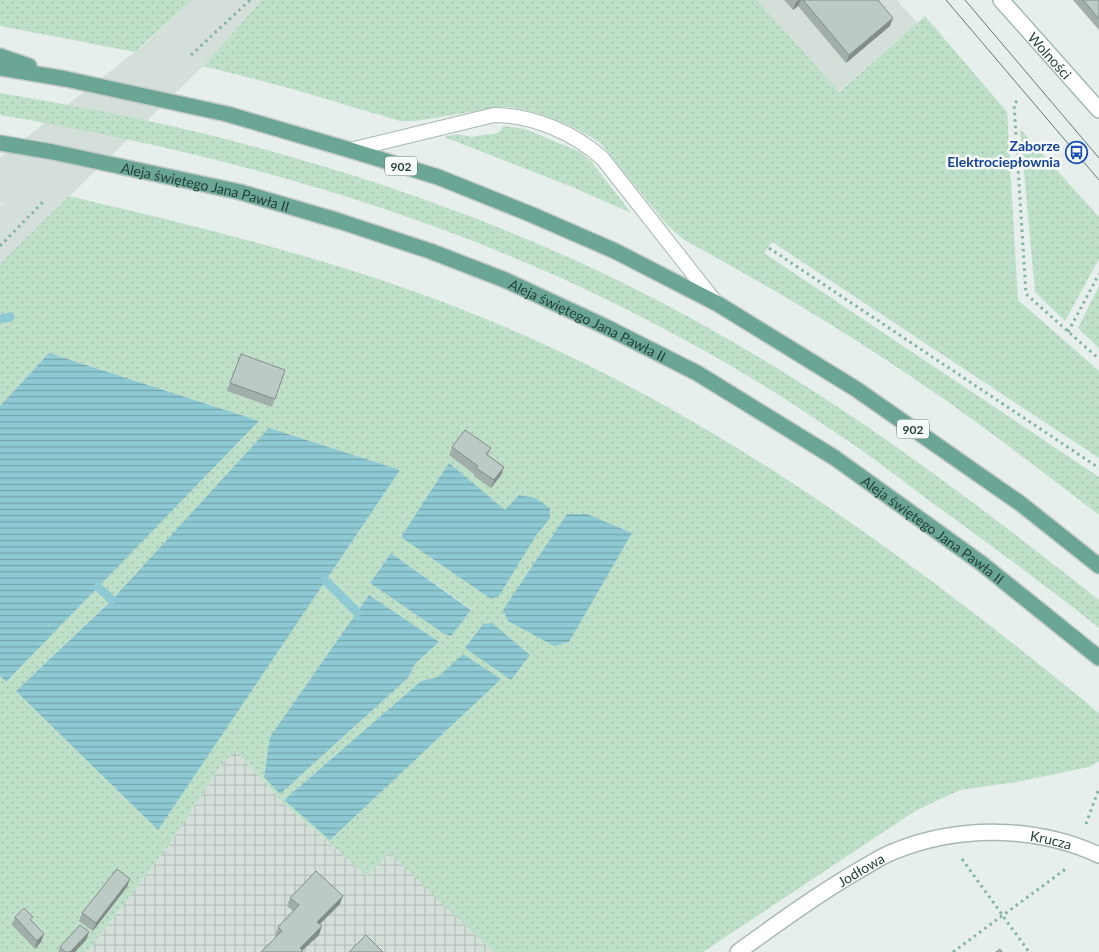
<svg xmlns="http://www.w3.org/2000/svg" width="1099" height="952" viewBox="0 0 1099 952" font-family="Lato,sans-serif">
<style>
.built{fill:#d4dfda}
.industrial{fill:url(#industrial-grid)}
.grass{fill:url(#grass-dots);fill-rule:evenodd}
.water{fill:url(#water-rules)}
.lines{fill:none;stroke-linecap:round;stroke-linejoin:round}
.stream{stroke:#8ec9d4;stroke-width:9}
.lane-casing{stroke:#a8b8b2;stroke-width:16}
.street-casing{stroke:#a8b8b2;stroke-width:18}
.secondary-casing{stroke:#a4bbb3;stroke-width:18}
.primary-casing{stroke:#c2cac8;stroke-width:18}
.path{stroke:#86b3a5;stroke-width:3;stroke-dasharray:2.5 4;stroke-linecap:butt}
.lane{stroke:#fff;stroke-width:14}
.street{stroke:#fff;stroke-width:15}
.secondary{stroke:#fff;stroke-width:15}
.primary{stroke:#6aa596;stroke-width:15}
.tram{stroke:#5f7d75;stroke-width:1}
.wall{fill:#a1aea9}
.shaded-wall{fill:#838d89}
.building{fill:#bbcac4;stroke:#838d89}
.labels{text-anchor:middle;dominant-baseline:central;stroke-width:5;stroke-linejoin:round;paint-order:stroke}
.shield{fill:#f7fbf9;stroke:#637a73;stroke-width:1}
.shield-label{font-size:12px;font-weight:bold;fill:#24423a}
.street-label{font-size:14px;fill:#24423a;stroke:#f7fbf9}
.transit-label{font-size:14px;font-weight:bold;fill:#164399;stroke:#f7fbf9;text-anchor:end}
</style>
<defs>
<pattern id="industrial-grid" width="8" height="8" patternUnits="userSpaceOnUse" patternTransform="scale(1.25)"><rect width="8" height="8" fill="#d4dfda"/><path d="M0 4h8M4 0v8" fill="none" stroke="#b6c1bc"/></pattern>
<pattern id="grass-dots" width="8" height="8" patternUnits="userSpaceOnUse" patternTransform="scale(1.25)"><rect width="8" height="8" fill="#bfe0c8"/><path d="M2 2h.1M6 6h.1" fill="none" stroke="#a4c1ad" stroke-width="1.8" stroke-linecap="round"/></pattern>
<pattern id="water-rules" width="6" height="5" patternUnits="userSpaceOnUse" patternTransform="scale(1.25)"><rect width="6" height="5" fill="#8ec9d4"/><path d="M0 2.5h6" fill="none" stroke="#74a5ad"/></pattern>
</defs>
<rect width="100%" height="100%" fill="#e6efeb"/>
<path class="built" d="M 192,0 L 262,0 L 203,66 L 0,264 L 0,207 L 5,201 L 0,205 L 0,158 L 145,44 Z
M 757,0 L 897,0 L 917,23 L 838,92 Z"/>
<path class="industrial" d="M 235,750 L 280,800 L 367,876 L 390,852 L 493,952 L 87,952 L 167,848 L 219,768 Z"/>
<path class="grass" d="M 0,0 L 192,0 L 135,52 L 0,26 Z
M 262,0 L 757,0 L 839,92 L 925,16 L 1007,112 L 1018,300 L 1099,371 L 1099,458 L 772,242 L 764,253 L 1099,477 L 1099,515 C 1049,477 999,438 948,402 C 863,342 775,289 684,240 L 667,225 L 600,143 C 579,127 528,106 501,107 L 416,121 L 400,121 L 289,88 L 203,66 Z
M 0,93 C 65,104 130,116 193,131 C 370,174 545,236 705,326 C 845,404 973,500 1099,600 L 1099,628 C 1044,584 988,543 931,502 C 900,479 869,454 836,433 C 777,392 715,355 651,322 C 452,217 222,152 0,115 Z
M 504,126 L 525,129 L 580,152 L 591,161 L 631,213 L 570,186 L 444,137 L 457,134 L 471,137 L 498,133 Z
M 1020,129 L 1099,217 L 1099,259 L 1065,321 L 1035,292 Z
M 69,196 C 226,233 379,270 528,337 C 737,430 923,568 1099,713 L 1099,761 L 1089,767 L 1016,782 L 960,790 L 915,811 L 703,952 L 493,952 L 390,853 L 367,876 L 280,800 L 235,750 L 219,768 L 167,848 L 87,952 L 0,952 L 0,676 L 6,682 L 258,421 L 49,353 L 0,406 L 0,264 ZM 400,470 L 325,580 L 16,691 L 112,600 ZM 391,553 L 471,609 L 451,635 L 370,583 ZM 369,595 L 438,643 L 415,664 L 408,678 L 280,793 L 357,612 ZM 438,677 L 284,800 L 421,681 Z
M 1099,286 L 1099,348 L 1078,328 Z"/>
<path class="water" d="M 49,353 L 259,421 L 6,682 L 0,676 L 0,406 Z
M 269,428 L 400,470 L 158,830 L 16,691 L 112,600 Z
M 449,463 L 505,510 L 519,495 L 535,498 L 550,508 L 550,518 L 535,537 L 499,596 L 491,599 L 401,537 Z
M 567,514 L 587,514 L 632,533 L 569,642 L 554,646 L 508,621 L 503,610 Z
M 391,553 L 471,610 L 451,636 L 443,633 L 370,583 Z
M 369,595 L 439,642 L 415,664 L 408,678 L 280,794 L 264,777 L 270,737 Z
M 492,623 L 530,655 L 511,680 L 465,648 L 483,624 Z
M 463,654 L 501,679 L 330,840 L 284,800 L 421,681 L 438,677 Z"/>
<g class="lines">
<path class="stream" d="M 0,319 L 10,317
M 325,580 L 357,612
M 98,587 L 112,600"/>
<defs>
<path id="lane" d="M 350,150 L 494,115 C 532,115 575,133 603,159 L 717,304"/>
<g id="street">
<path id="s1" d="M 738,952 C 778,923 818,894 861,869 C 872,863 883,855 895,851 C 960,825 1036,826 1099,855"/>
</g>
<g id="secondary">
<path id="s2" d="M 1001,0 L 1099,110"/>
</g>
<g id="primary">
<path d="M 0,56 L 29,66"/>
<path d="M 0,68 L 66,79 L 227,114 L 350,150 L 438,177 L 530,214 L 615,251 L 718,304 L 856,389 L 1021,504 L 1099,566"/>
<path id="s3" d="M 0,143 L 53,152 L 240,192 L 339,221 L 430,251 L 505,280 L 606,327 L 697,373 L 835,458 L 981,563 L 1099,658"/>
</g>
</defs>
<use href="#lane" class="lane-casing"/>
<use href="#street" class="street-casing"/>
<use href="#secondary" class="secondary-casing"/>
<use href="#primary" class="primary-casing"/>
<path class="path" d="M 191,55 L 250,0
M 1017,101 L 1014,104 L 1026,294 L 1099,359
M 0,246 L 43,202
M 769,248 L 1099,468
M 1068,332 L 1099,274
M 1086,824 L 1099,788
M 962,859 L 1029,952
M 953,952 L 1067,868"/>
<use href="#lane" class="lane"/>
<use href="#street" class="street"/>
<use href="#secondary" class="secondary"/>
<use href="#primary" class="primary"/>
<path class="tram" d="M 946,0 L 1099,180
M 965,0 L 1099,158"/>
</g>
<path class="wall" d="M 784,0 L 878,0 L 890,26 L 846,63 L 798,6 L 793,10 Z
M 1073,0 L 1099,0 L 1099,30 Z
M 241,354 L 285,370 L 272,407 L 227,391 Z
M 452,447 L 491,448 L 488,455 L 504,467 L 501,475 L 491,488 L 474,476 L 474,474 L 449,455 Z
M 127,887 L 93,931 L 79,921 L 82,913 Z
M 290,898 L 340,904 L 320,924 L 319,935 L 302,950 L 275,935 L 278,927 L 293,911 L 287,906 Z
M 15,917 L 31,920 L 44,934 L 41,942 L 35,949 L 12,925 Z
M 89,932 L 86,940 L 75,952 L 58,952 L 60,947 Z"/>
<path class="shaded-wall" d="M 799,0 L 801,0 L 798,6 L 793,10 L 796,2 Z
M 893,18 L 890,26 L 846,63 L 849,55 Z
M 504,467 L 501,475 L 491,488 L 494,480 Z
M 130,879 L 127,887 L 93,931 L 96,923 Z
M 343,896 L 340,904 L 314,930 L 317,922 Z
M 322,926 L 319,935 L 301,952 L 300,948 Z
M 89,932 L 86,940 L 75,952 L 70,952 Z
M 44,934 L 41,942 L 35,949 L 37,941 Z"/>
<path class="building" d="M 803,0 L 878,0 L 893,18 L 849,55 Z
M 1083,0 L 1099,0 L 1099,19 Z
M 241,354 L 285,370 L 275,399 L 230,383 Z
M 465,430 L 491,448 L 486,454 L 504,467 L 494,480 L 476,468 L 478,466 L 452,447 Z
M 117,869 L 130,879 L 96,923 L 82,913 Z
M 316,871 L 343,896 L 317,922 L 322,926 L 300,948 L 303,951 L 302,952 L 261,952 L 282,931 L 278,927 L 299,905 L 290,898 Z
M 24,908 L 33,917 L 30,919 L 44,934 L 37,941 L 15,917 Z
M 80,925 L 89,932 L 70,952 L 65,952 L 60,947 Z
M 366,935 L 383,952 L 349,952 Z
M 1000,949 L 1002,952 L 996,952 Z"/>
<defs>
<symbol id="bus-ring" viewBox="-11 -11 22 22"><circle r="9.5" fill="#f7fbf9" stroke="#1a4fb4" stroke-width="1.5"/><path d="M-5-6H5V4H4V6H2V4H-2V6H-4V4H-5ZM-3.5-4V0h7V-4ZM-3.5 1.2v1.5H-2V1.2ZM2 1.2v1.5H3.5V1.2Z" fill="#1a4fb4"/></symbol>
</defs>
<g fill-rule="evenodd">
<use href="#bus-ring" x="1064" y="140" width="25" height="25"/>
</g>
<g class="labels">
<g class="shield">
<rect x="385" y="156.5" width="32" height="19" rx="4"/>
<rect x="897" y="419.5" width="32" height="19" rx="4"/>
</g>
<g class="shield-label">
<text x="401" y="166">902</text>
<text x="913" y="429">902</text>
</g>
<g class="street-label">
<text stroke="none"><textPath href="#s2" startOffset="74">Wolności</textPath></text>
<text stroke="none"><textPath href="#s3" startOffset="210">Aleja świętego Jana Pawła II</textPath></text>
<text stroke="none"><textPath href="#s3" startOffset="616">Aleja świętego Jana Pawła II</textPath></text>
<text stroke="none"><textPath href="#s3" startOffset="1021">Aleja świętego Jana Pawła II</textPath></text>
<text stroke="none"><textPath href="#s1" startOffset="346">Krucza</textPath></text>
<text stroke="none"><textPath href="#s1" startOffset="148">Jodłowa</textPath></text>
</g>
<g class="transit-label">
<text x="1060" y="145">Zaborze<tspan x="1060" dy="16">Elektrociepłownia</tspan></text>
</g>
</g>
</svg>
